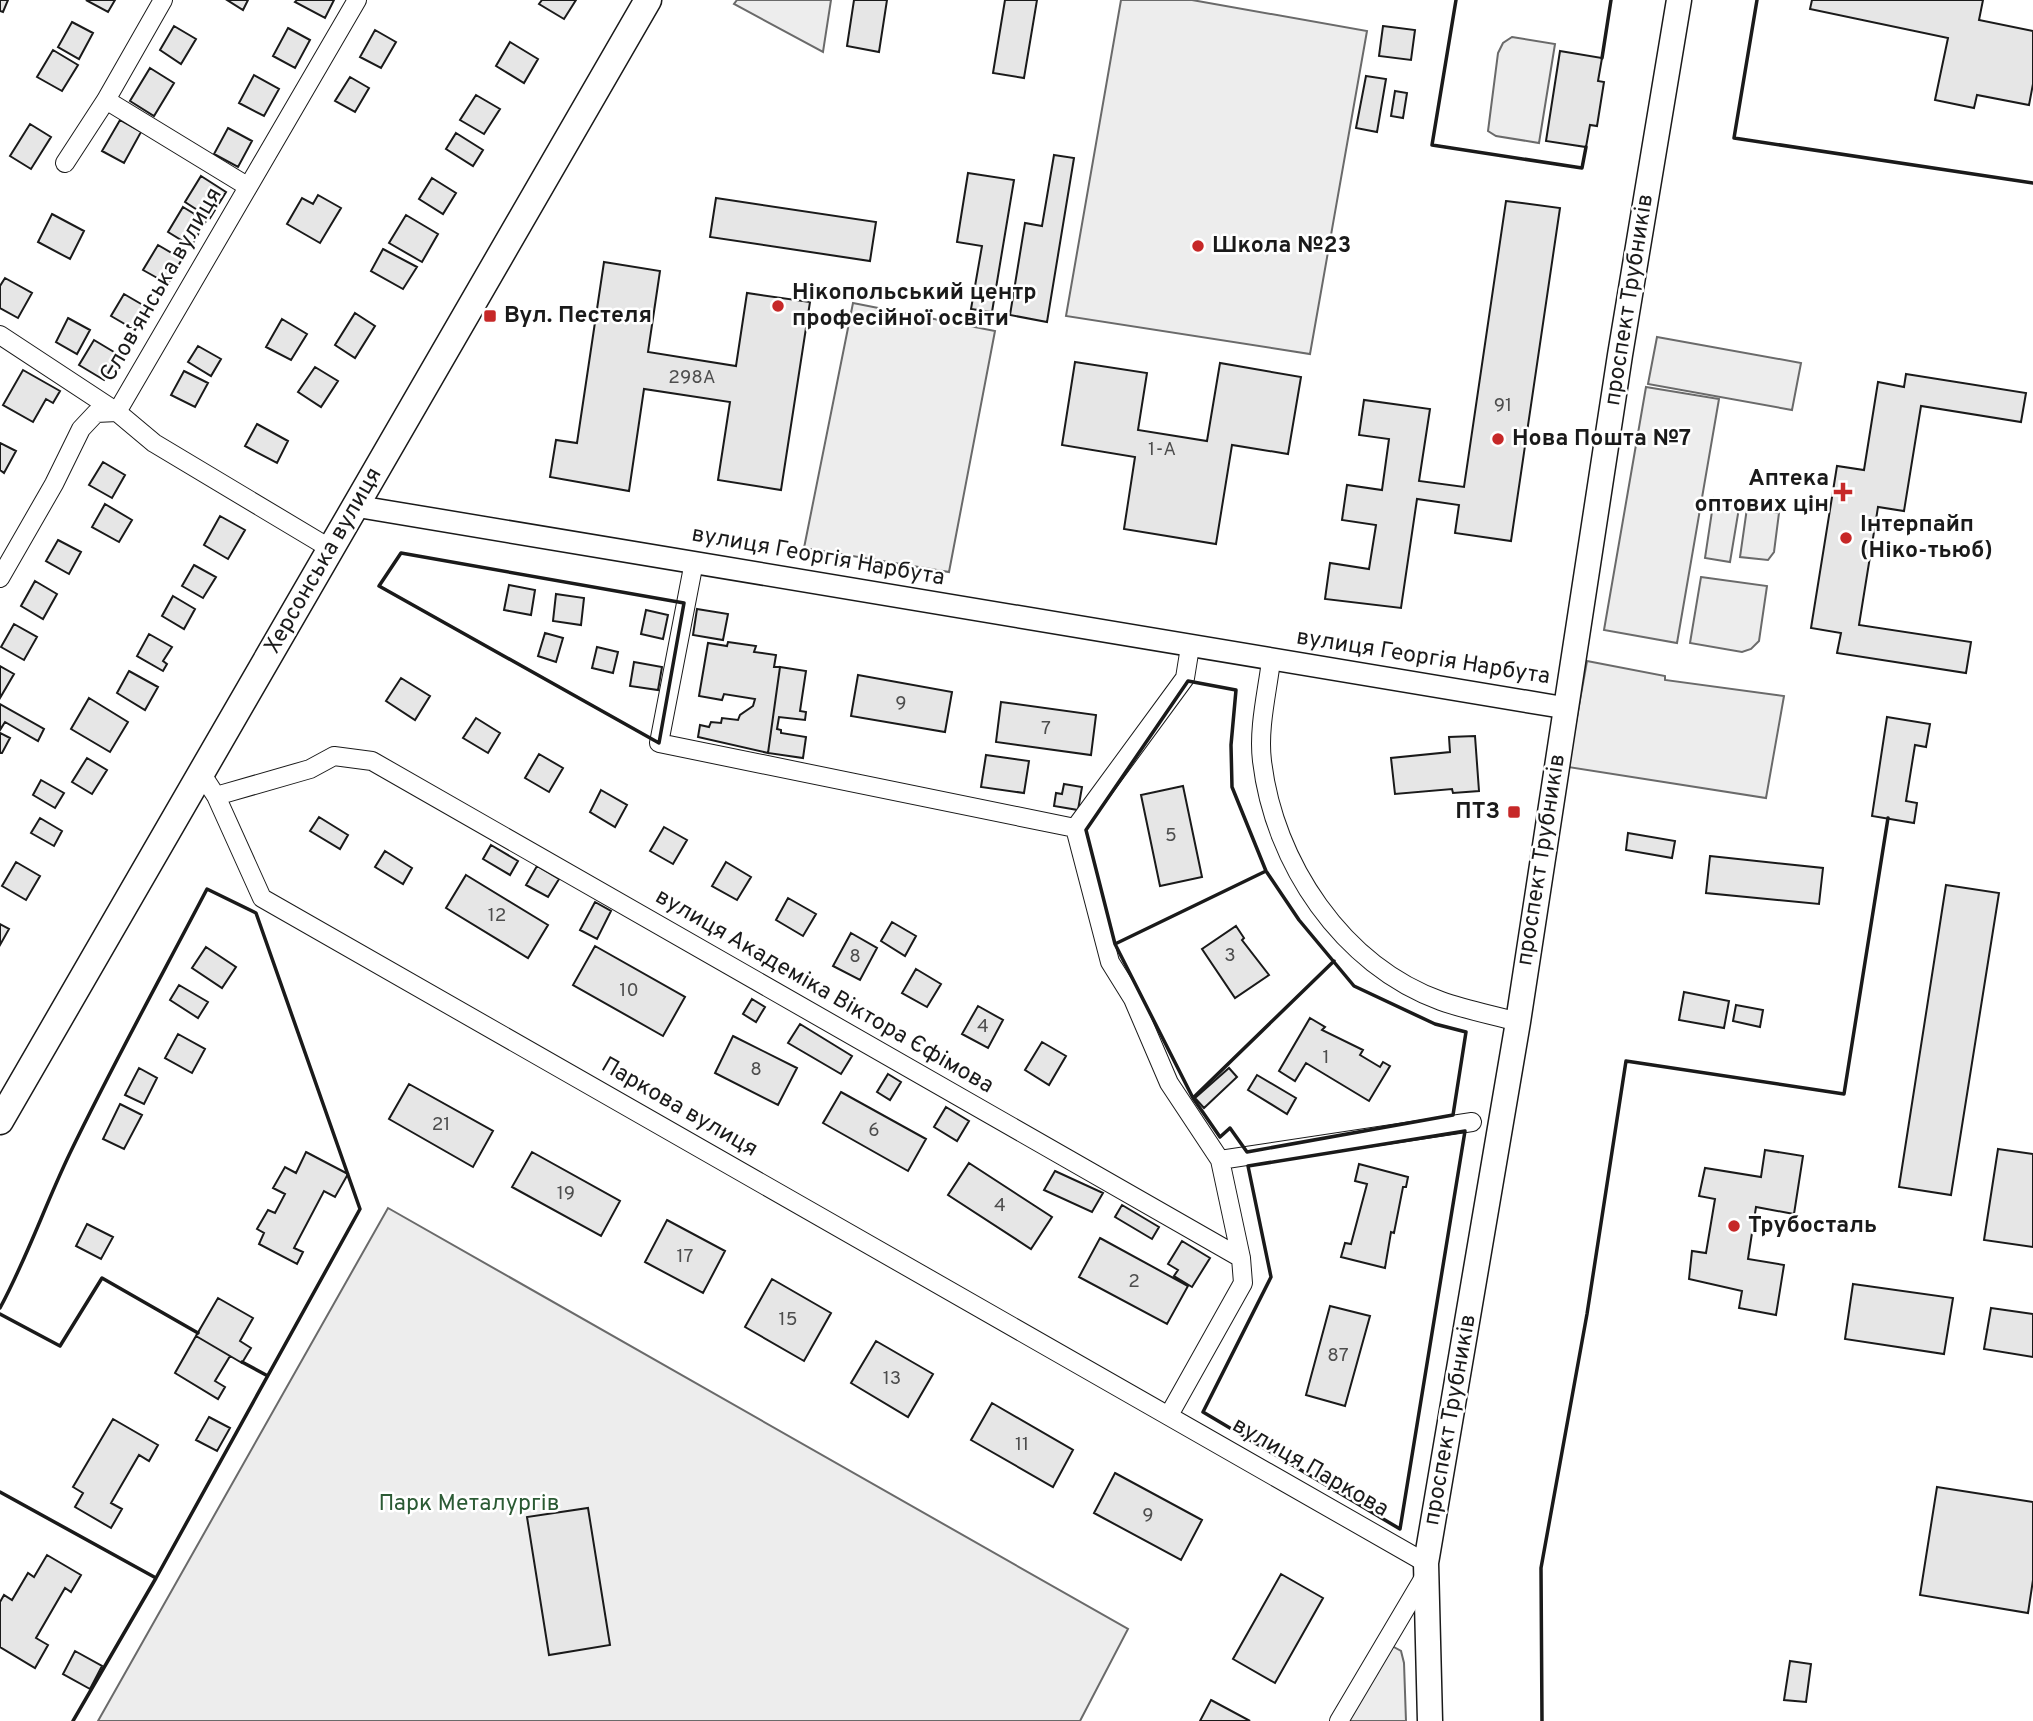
<svg xmlns="http://www.w3.org/2000/svg" width="2033" height="1721" viewBox="0 0 2033 1721" font-family="Overpass,sans-serif">
<style>
.built{fill:#ededed;stroke:#6a6a6a;stroke-width:2}
.building{fill:#e6e6e6;stroke:#1a1a1a;stroke-width:2}
.lines{fill:none;stroke-linecap:round;stroke-linejoin:round}
.minor-casing{stroke:#1a1a1a;stroke-width:20}
.tertiary-casing{stroke:#1a1a1a;stroke-width:24}
.secondary-casing{stroke:#1a1a1a;stroke-width:27}
.primary-casing{stroke:#1a1a1a;stroke-width:29}
.minor{stroke:#fff;stroke-width:18}
.tertiary{stroke:#fff;stroke-width:21}
.secondary{stroke:#fff;stroke-width:24}
.primary{stroke:#fff;stroke-width:26}
.wall{stroke:#1a1a1a;stroke-width:3.5}
.poi-dot{fill:#c62828;stroke:#fff;stroke-width:2.5}
.labels{text-anchor:middle;dominant-baseline:central;stroke-width:5;stroke-linejoin:round;paint-order:stroke}
.number-label{font-size:19px;fill:#4d4d4d}
.poi-label{font-size:23px;font-weight:bold;fill:#1a1a1a;stroke:#fff;text-anchor:start}
.street-label{font-size:23px;fill:#1a1a1a;stroke:#fff}
.park-label{font-size:23px;fill:#2b5a34;stroke:#fff}
</style>
<rect width="100%" height="100%" fill="#fff"/>
<path class="built" d="M 737,0 L 831,0 L 823,52 L 734,4 Z
M 1121,0 L 1192,0 L 1367,31 L 1310,354 L 1066,316 Z
M 1512,37 L 1555,44 L 1539,143 L 1496,136 L 1488,131 L 1498,53 L 1503,43 Z
M 853,303 L 995,331 L 949,572 L 804,548 Z
M 1657,337 L 1801,363 L 1792,410 L 1648,384 Z
M 1646,387 L 1719,399 L 1677,643 L 1604,630 Z
M 1714,498 L 1740,502 L 1730,562 L 1705,558 Z
M 1747,508 L 1779,513 L 1774,552 L 1768,560 L 1740,557 Z
M 1701,577 L 1767,586 L 1759,641 L 1751,649 L 1742,652 L 1690,643 Z
M 1587,661 L 1665,676 L 1665,680 L 1784,696 L 1766,798 L 1568,767 Z
M 388,1208 L 1128,1629 L 1080,1721 L 98,1721 Z
M 1392,1646 L 1401,1651 L 1404,1663 L 1406,1721 L 1346,1721 Z"/>
<path class="building" d="M 0,0 L 8,0 L 3,12 L 0,11 Z
M 86,0 L 115,0 L 108,12 Z
M 227,0 L 248,0 L 243,10 Z
M 297,0 L 334,0 L 325,18 L 295,2 Z
M 542,0 L 576,0 L 564,19 L 539,4 Z
M 854,0 L 887,0 L 879,52 L 847,46 Z
M 1005,0 L 1037,0 L 1024,78 L 993,73 Z
M 1812,0 L 1983,0 L 1979,20 L 2033,31 L 2033,84 L 2029,105 L 1977,95 L 1974,108 L 1935,100 L 1948,38 L 1810,9 Z
M 72,22 L 93,33 L 79,59 L 58,47 Z
M 174,26 L 196,39 L 181,64 L 160,50 Z
M 1383,26 L 1415,30 L 1411,60 L 1379,56 Z
M 288,28 L 310,40 L 295,68 L 273,56 Z
M 375,30 L 396,42 L 381,68 L 360,57 Z
M 510,42 L 538,59 L 524,83 L 496,66 Z
M 53,50 L 78,65 L 62,91 L 37,77 Z
M 1560,51 L 1602,58 L 1598,81 L 1604,82 L 1597,126 L 1590,125 L 1586,147 L 1546,141 Z
M 150,68 L 174,83 L 154,116 L 130,101 Z
M 254,75 L 279,89 L 264,116 L 239,103 Z
M 1366,76 L 1386,79 L 1377,132 L 1356,128 Z
M 350,77 L 369,88 L 355,112 L 335,101 Z
M 1395,91 L 1407,93 L 1403,118 L 1391,116 Z
M 476,95 L 500,109 L 484,134 L 460,120 Z
M 120,120 L 141,132 L 124,163 L 102,151 Z
M 30,124 L 51,137 L 31,169 L 10,156 Z
M 228,128 L 252,141 L 238,167 L 214,154 Z
M 456,133 L 483,150 L 473,166 L 446,149 Z
M 1054,155 L 1074,158 L 1047,322 L 1010,315 L 1025,223 L 1042,226 Z
M 968,173 L 1014,180 L 992,312 L 971,309 L 982,246 L 957,242 Z
M 201,176 L 226,192 L 210,218 L 185,202 Z
M 432,178 L 456,193 L 443,214 L 419,199 Z
M 318,195 L 341,208 L 320,243 L 287,224 L 302,198 L 313,204 Z
M 716,198 L 876,222 L 870,261 L 710,237 Z
M 1506,201 L 1560,208 L 1511,541 L 1455,533 L 1459,505 L 1417,499 L 1401,608 L 1325,599 L 1330,563 L 1369,569 L 1376,525 L 1342,520 L 1347,485 L 1382,490 L 1389,439 L 1359,435 L 1364,400 L 1430,409 L 1419,481 L 1464,487 Z
M 183,207 L 206,221 L 191,246 L 168,232 Z
M 52,214 L 84,231 L 70,259 L 38,242 Z
M 406,215 L 438,234 L 422,262 L 389,243 Z
M 158,245 L 182,259 L 168,284 L 143,270 Z
M 383,249 L 417,267 L 403,289 L 371,271 Z
M 604,262 L 660,271 L 648,352 L 736,366 L 747,293 L 810,302 L 781,490 L 718,480 L 730,402 L 644,389 L 629,491 L 550,477 L 556,440 L 577,443 Z
M 5,278 L 32,293 L 18,318 L 0,308 L 0,286 Z
M 124,294 L 148,308 L 135,330 L 111,316 Z
M 355,313 L 375,326 L 355,358 L 335,345 Z
M 68,318 L 90,330 L 77,354 L 56,342 Z
M 282,319 L 307,334 L 291,360 L 266,347 Z
M 94,340 L 119,355 L 104,380 L 79,365 Z
M 198,346 L 221,359 L 211,376 L 188,362 Z
M 1075,362 L 1147,373 L 1138,430 L 1207,441 L 1220,363 L 1301,377 L 1288,454 L 1232,445 L 1216,544 L 1124,529 L 1135,457 L 1062,445 Z
M 315,367 L 338,381 L 321,407 L 298,392 Z
M 23,370 L 60,391 L 53,403 L 46,399 L 33,422 L 3,405 Z
M 184,371 L 208,383 L 195,407 L 171,395 Z
M 1906,374 L 2026,393 L 2021,422 L 1921,406 L 1904,511 L 1878,507 L 1859,625 L 1971,642 L 1966,673 L 1837,653 L 1841,633 L 1811,628 L 1837,466 L 1864,470 L 1878,382 L 1904,387 Z
M 257,424 L 288,441 L 277,463 L 245,446 Z
M 0,443 L 16,451 L 4,473 L 0,470 Z
M 103,462 L 125,475 L 112,498 L 89,485 Z
M 105,504 L 132,520 L 119,542 L 92,527 Z
M 220,516 L 245,530 L 228,559 L 204,545 Z
M 58,540 L 81,552 L 69,574 L 46,561 Z
M 194,565 L 216,577 L 203,598 L 182,586 Z
M 35,581 L 57,594 L 43,619 L 21,606 Z
M 509,585 L 535,590 L 531,615 L 504,610 Z
M 556,594 L 584,598 L 581,625 L 553,621 Z
M 173,596 L 195,609 L 184,629 L 162,616 Z
M 697,609 L 728,614 L 723,640 L 693,635 Z
M 646,610 L 668,615 L 663,639 L 641,634 Z
M 14,624 L 37,637 L 24,660 L 1,647 Z
M 545,633 L 563,638 L 556,662 L 538,656 Z
M 149,634 L 172,647 L 163,661 L 167,664 L 163,671 L 137,656 Z
M 728,642 L 756,646 L 754,652 L 776,655 L 774,667 L 780,667 L 768,753 L 698,737 L 700,725 L 709,727 L 711,722 L 721,723 L 722,718 L 738,720 L 740,715 L 753,706 L 755,699 L 724,694 L 722,700 L 699,696 L 708,643 L 727,646 Z
M 597,647 L 618,652 L 613,673 L 592,668 Z
M 634,662 L 662,667 L 658,690 L 630,686 Z
M 0,666 L 14,674 L 0,698 Z
M 780,667 L 806,671 L 800,711 L 806,712 L 805,720 L 779,717 L 777,729 L 781,730 L 781,733 L 806,737 L 803,758 L 768,753 Z
M 129,671 L 158,687 L 145,710 L 117,693 Z
M 858,675 L 952,692 L 945,732 L 851,716 Z
M 401,678 L 430,696 L 415,720 L 386,701 Z
M 89,698 L 128,722 L 110,752 L 71,729 Z
M 1001,702 L 1096,715 L 1091,755 L 996,742 Z
M 0,704 L 44,729 L 38,741 L 5,722 L 0,730 Z
M 1887,717 L 1930,724 L 1926,747 L 1915,745 L 1906,801 L 1917,803 L 1914,823 L 1872,816 Z
M 476,718 L 500,733 L 488,753 L 463,738 Z
M 0,733 L 10,738 L 2,753 L 0,753 Z
M 1475,736 L 1479,791 L 1453,793 L 1452,789 L 1395,794 L 1391,758 L 1450,752 L 1449,737 Z
M 539,754 L 563,768 L 549,792 L 525,778 Z
M 986,755 L 1029,761 L 1024,793 L 981,787 Z
M 87,758 L 107,770 L 92,794 L 72,782 Z
M 41,780 L 64,793 L 55,808 L 33,795 Z
M 1064,784 L 1082,787 L 1078,810 L 1054,806 L 1056,793 L 1062,794 Z
M 1183,786 L 1202,877 L 1160,886 L 1141,795 Z
M 601,790 L 627,805 L 615,827 L 590,812 Z
M 319,817 L 348,835 L 340,849 L 310,831 Z
M 40,818 L 62,831 L 54,846 L 31,833 Z
M 664,827 L 687,840 L 673,864 L 650,851 Z
M 1628,833 L 1675,841 L 1672,858 L 1626,850 Z
M 491,845 L 518,861 L 510,875 L 483,859 Z
M 385,851 L 412,868 L 403,884 L 375,867 Z
M 1710,856 L 1823,868 L 1819,904 L 1706,893 Z
M 16,862 L 40,876 L 26,900 L 2,886 Z
M 726,862 L 751,877 L 737,900 L 712,886 Z
M 537,866 L 559,879 L 548,897 L 526,885 Z
M 466,875 L 548,925 L 528,958 L 446,908 Z
M 1946,885 L 1999,893 L 1951,1195 L 1899,1187 Z
M 788,898 L 816,914 L 803,936 L 776,920 Z
M 595,902 L 611,911 L 597,939 L 580,930 Z
M 892,922 L 916,936 L 905,956 L 881,941 Z
M 0,924 L 9,929 L 0,945 Z
M 1236,926 L 1244,938 L 1242,940 L 1269,975 L 1235,998 L 1202,949 Z
M 851,933 L 877,948 L 860,980 L 833,966 Z
M 595,946 L 685,997 L 663,1036 L 573,985 Z
M 206,947 L 236,967 L 222,988 L 192,968 Z
M 916,969 L 941,984 L 927,1007 L 902,993 Z
M 179,985 L 208,1002 L 198,1018 L 170,1000 Z
M 1684,992 L 1729,1001 L 1724,1028 L 1679,1020 Z
M 752,999 L 765,1007 L 756,1022 L 743,1014 Z
M 1736,1005 L 1763,1010 L 1760,1027 L 1733,1021 Z
M 978,1006 L 1003,1020 L 988,1048 L 962,1034 Z
M 1310,1018 L 1325,1027 L 1322,1030 L 1363,1050 L 1360,1055 L 1380,1067 L 1383,1062 L 1390,1066 L 1369,1101 L 1306,1063 L 1295,1081 L 1279,1071 Z
M 800,1024 L 852,1056 L 841,1074 L 788,1043 Z
M 178,1034 L 205,1049 L 192,1073 L 165,1058 Z
M 733,1036 L 797,1068 L 778,1105 L 715,1073 Z
M 1042,1042 L 1066,1056 L 1049,1085 L 1025,1070 Z
M 139,1068 L 157,1078 L 144,1104 L 125,1095 Z
M 1229,1068 L 1237,1077 L 1204,1108 L 1195,1098 Z
M 888,1074 L 901,1082 L 890,1100 L 877,1092 Z
M 1257,1075 L 1296,1098 L 1287,1114 L 1248,1090 Z
M 409,1084 L 493,1131 L 473,1167 L 389,1119 Z
M 841,1092 L 926,1139 L 908,1171 L 823,1123 Z
M 120,1104 L 142,1115 L 124,1149 L 103,1139 Z
M 946,1107 L 969,1121 L 957,1141 L 934,1127 Z
M 1998,1149 L 2033,1154 L 2033,1247 L 1984,1240 Z
M 1765,1150 L 1803,1156 L 1794,1214 L 1756,1207 L 1748,1259 L 1784,1265 L 1776,1315 L 1739,1308 L 1742,1291 L 1689,1279 L 1692,1251 L 1706,1253 L 1715,1199 L 1699,1196 L 1705,1168 L 1761,1177 Z
M 306,1152 L 348,1174 L 335,1197 L 324,1191 L 294,1248 L 303,1252 L 297,1264 L 259,1244 L 264,1233 L 257,1229 L 268,1210 L 275,1213 L 285,1194 L 273,1188 L 285,1167 L 296,1173 Z
M 532,1152 L 620,1201 L 601,1236 L 512,1187 Z
M 969,1163 L 1052,1217 L 1031,1249 L 948,1195 Z
M 1359,1164 L 1408,1177 L 1406,1187 L 1403,1187 L 1394,1233 L 1391,1232 L 1385,1268 L 1341,1257 L 1345,1243 L 1351,1244 L 1367,1184 L 1355,1181 Z
M 1055,1171 L 1103,1193 L 1092,1212 L 1044,1190 Z
M 1122,1205 L 1159,1227 L 1152,1239 L 1115,1217 Z
M 667,1220 L 725,1251 L 703,1293 L 645,1262 Z
M 87,1224 L 113,1237 L 101,1259 L 76,1246 Z
M 1100,1238 L 1188,1286 L 1167,1324 L 1079,1277 Z
M 1182,1241 L 1210,1258 L 1192,1287 L 1174,1276 L 1178,1270 L 1168,1264 Z
M 772,1279 L 831,1313 L 804,1361 L 745,1327 Z
M 1853,1284 L 1953,1298 L 1944,1354 L 1845,1339 Z
M 218,1298 L 253,1318 L 240,1341 L 251,1348 L 242,1363 L 196,1336 Z
M 1330,1306 L 1370,1316 L 1345,1406 L 1306,1395 Z
M 1991,1308 L 2033,1314 L 2033,1357 L 1984,1349 Z
M 196,1336 L 230,1356 L 215,1381 L 225,1387 L 218,1399 L 175,1373 Z
M 876,1341 L 933,1374 L 908,1417 L 851,1383 Z
M 992,1403 L 1073,1450 L 1053,1487 L 971,1440 Z
M 209,1417 L 230,1428 L 217,1451 L 196,1440 Z
M 113,1419 L 158,1445 L 149,1461 L 139,1455 L 111,1503 L 122,1509 L 111,1528 L 75,1507 L 83,1493 L 73,1487 Z
M 1115,1473 L 1202,1520 L 1181,1560 L 1094,1513 Z
M 1937,1487 L 2033,1502 L 2033,1580 L 2028,1613 L 1920,1595 Z
M 588,1508 L 610,1645 L 549,1655 L 527,1517 Z
M 47,1555 L 81,1575 L 71,1592 L 65,1588 L 36,1638 L 48,1645 L 35,1668 L 0,1647 L 0,1602 L 4,1595 L 12,1600 L 28,1573 L 34,1577 Z
M 1281,1574 L 1323,1598 L 1275,1683 L 1233,1659 Z
M 75,1651 L 102,1666 L 90,1689 L 63,1674 Z
M 1790,1661 L 1811,1664 L 1806,1702 L 1784,1700 Z
M 1211,1700 L 1250,1721 L 1200,1721 Z"/>
<g class="lines">
<defs>
<path id="minor" d="M 106,100 L 247,186
M 65,163 L 106,100 L 163,0
M 0,335 L 117,412 L 154,443 L 331,549
M 694,562 L 659,743 L 1075,828
M 0,578 L 54,484 L 81,429 L 96,413 L 117,412 L 357,0
M 1190,647 L 1185,678 L 1075,828 L 1110,962 L 1133,999 L 1169,1083 L 1220,1160 L 1241,1258
M 1271,661 C 1267,693 1258,729 1262,761 C 1274,863 1342,965 1441,1001 C 1466,1010 1493,1015 1518,1022
M 201,773 L 216,796 L 262,898 L 1426,1563
M 216,796 L 310,769 L 334,756 L 372,761 L 1241,1258 L 1243,1283 L 1169,1415
M 1220,1160 L 1472,1122
M 1339,1721 L 1426,1574"/>
<path id="tertiary" d="M 355,506 L 1566,708"/>
<path id="secondary" d="M 1430,1721 L 1426,1563 L 1518,1022 L 1620,355 L 1679,0"/>
<path id="primary" d="M 0,1121 L 648,0"/>
</defs>
<use href="#minor" class="minor-casing"/>
<use href="#tertiary" class="tertiary-casing"/>
<use href="#secondary" class="secondary-casing"/>
<use href="#primary" class="primary-casing"/>
<use href="#minor" class="minor"/>
<use href="#tertiary" class="tertiary"/>
<use href="#secondary" class="secondary"/>
<use href="#primary" class="primary"/>
<path class="wall" d="M 1456,0 L 1432,145 L 1582,168 L 1586,147
M 1757,0 L 1734,138 L 2033,183
M 1602,58 L 1611,0
M 401,553 L 684,603 L 659,743 L 379,586 Z
M 1188,681 L 1236,690 L 1231,745 L 1232,787 L 1266,871 L 1299,920 L 1354,986 L 1435,1024 L 1466,1032 L 1453,1115 L 1247,1152 L 1230,1128 L 1220,1137 L 1193,1098 L 1115,944 L 1086,830 Z
M 1115,944 L 1266,871
M 1193,1098 L 1334,961
M 1465,1131 L 1400,1529 L 1203,1412 L 1271,1277 L 1248,1166 Z
M 0,1308 C 27,1258 45,1205 70,1153 C 113,1064 161,977 207,889 L 256,913 L 360,1209 L 156,1578
M 0,1314 L 60,1346 L 102,1278 L 198,1333
M 242,1362 L 266,1375
M 0,1492 L 156,1578 L 73,1721
M 1542,1721 L 1541,1568 L 1587,1314 L 1626,1061 L 1844,1094 L 1888,818"/>
</g>
<g class="poi-dot">
<circle cx="1198" cy="246" r="7"/>
<circle cx="778" cy="306" r="7"/>
<rect x="483" y="309" width="14" height="14" rx="3.5"/>
<circle cx="1498" cy="439" r="7"/>
<path d="M1839.5 481.5h7v7h7v7h-7v7h-7v-7h-7v-7h7z"/>
<circle cx="1846" cy="538" r="7"/>
<rect x="1507" y="805" width="14" height="14" rx="3.5"/>
<circle cx="1734" cy="1226" r="7"/>
</g>
<g class="labels">
<g class="number-label">
<text x="692" y="378">298А</text>
<text x="1503" y="406">91</text>
<text x="1162" y="450">1-А</text>
<text x="901" y="704">9</text>
<text x="1046" y="729">7</text>
<text x="1171" y="836">5</text>
<text x="497" y="916">12</text>
<text x="1230" y="956">3</text>
<text x="855" y="957">8</text>
<text x="629" y="991">10</text>
<text x="983" y="1027">4</text>
<text x="1326" y="1058">1</text>
<text x="756" y="1070">8</text>
<text x="441" y="1125">21</text>
<text x="874" y="1131">6</text>
<text x="566" y="1194">19</text>
<text x="1000" y="1206">4</text>
<text x="685" y="1257">17</text>
<text x="1134" y="1282">2</text>
<text x="788" y="1320">15</text>
<text x="1338" y="1356">87</text>
<text x="892" y="1379">13</text>
<text x="1022" y="1445">11</text>
<text x="1148" y="1516">9</text>
</g>
<g class="poi-label">
<text x="1212" y="246">Школа №23</text>
<text x="792" y="293">Нікопольський центр<tspan x="792" dy="26">професійної освіти</tspan></text>
<text x="504" y="316">Вул. Пестеля</text>
<text x="1512" y="439">Нова Пошта №7</text>
<text x="1829" y="479" text-anchor="end">Аптека<tspan x="1829" dy="26">оптових цін</tspan></text>
<text x="1860" y="525">Інтерпайп<tspan x="1860" dy="26">(Ніко-тьюб)</tspan></text>
<text x="1500" y="812" text-anchor="end">ПТЗ</text>
<text x="1748" y="1226">Трубосталь</text>
</g>
<g class="street-label">
<text transform="translate(162 285) rotate(-60)">Словʼянська вулиця</text>
<text transform="translate(1630 300) rotate(-81)">проспект Трубників</text>
<text transform="translate(818 557) rotate(10)">вулиця Георгія Нарбута</text>
<text transform="translate(324 561) rotate(-60)">Херсонська вулиця</text>
<text transform="translate(1423 658) rotate(9)">вулиця Георгія Нарбута</text>
<text transform="translate(1542 860) rotate(-81)">проспект Трубників</text>
<text transform="translate(824 992) rotate(30)">вулиця Академіка Віктора Єфімова</text>
<text transform="translate(679 1108) rotate(30)">Паркова вулиця</text>
<text transform="translate(1451 1420) rotate(-80)">проспект Трубників</text>
<text transform="translate(1310 1468) rotate(30)">вулиця Паркова</text>
</g>
<g class="park-label">
<text x="469" y="1504">Парк Металургів</text>
</g>
</g>
</svg>
